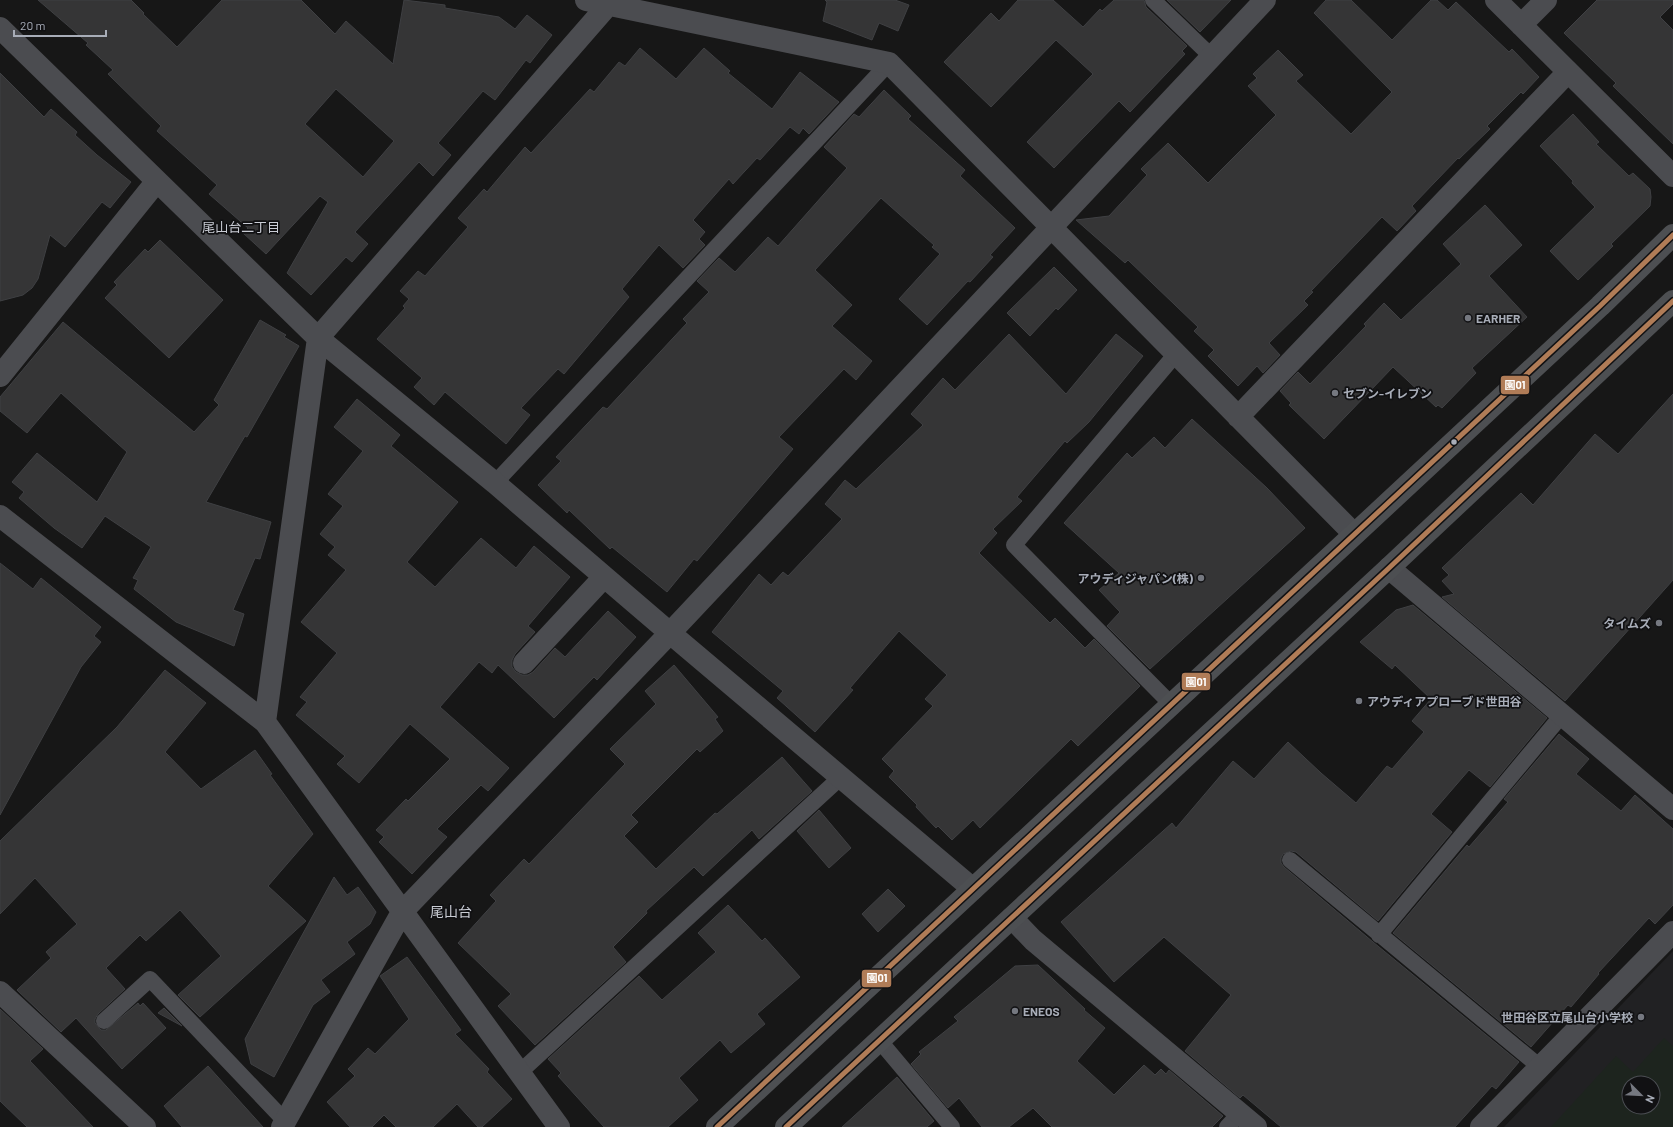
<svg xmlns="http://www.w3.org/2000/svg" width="1673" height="1127" viewBox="0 0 1673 1127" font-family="Barlow,'Noto Sans JP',sans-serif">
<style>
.built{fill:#212123;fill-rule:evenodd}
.green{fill:#1d241e;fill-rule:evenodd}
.building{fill:#353536;stroke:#3f4043;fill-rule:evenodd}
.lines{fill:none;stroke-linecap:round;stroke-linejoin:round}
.lane{stroke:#4b4c50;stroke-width:16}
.street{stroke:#4b4c50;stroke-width:22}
.primary{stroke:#4d4f52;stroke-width:22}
.bus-1-casing{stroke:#111113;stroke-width:8}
.bus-1{stroke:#b07c57;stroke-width:5}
.poi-dot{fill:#757880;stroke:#111113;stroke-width:1.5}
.bus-dot{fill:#a8adb8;stroke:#111113;stroke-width:1.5}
.labels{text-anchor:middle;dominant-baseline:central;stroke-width:3.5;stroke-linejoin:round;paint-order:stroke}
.poi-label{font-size:12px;font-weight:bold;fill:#a8adb8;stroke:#111113;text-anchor:start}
.neighbourhood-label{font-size:13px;fill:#c9ccd4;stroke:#111113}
.quarter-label{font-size:14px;fill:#c9ccd4;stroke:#111113}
.line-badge{stroke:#111113;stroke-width:1.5}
.badge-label{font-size:11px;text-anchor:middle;font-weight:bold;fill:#fff}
</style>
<rect width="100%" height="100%" fill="#171717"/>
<path class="built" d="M 1673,951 L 1673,1127 L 1504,1127 ZM 1629,1083 L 1653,1083 L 1653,1107 L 1629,1107 Z"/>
<path class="green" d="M 1664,1038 L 1673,1046 L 1673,1127 L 1551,1127 L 1616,1056 L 1633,1072 ZM 1629,1083 L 1653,1083 L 1653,1107 L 1629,1107 Z"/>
<path class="building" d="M 38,0 L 131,0 L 144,13 L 143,14 L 177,47 L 222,0 L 301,0 L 335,34 L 346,21 L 393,64 L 404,0 L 445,5 L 445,8 L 499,17 L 515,29 L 527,15 L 552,35 L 530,63 L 526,60 L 495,100 L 483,91 L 438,143 L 451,155 L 433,176 L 419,162 L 355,232 L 368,244 L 352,262 L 346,257 L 311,295 L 287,273 L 328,202 L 320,196 L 266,254 L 243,233 L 248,228 L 209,194 L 217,185 L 157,131 L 161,126 L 108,74 L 113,70 L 86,45 L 88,43 ZM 336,89 L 394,141 L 363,177 L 305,124 Z
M 825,0 L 895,0 L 909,5 L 898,31 L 879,23 L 872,40 L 823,21 L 827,2 Z
M 1018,0 L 1053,0 L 1083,27 L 1100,9 L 1102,11 L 1114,0 L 1144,0 L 1146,7 L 1187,46 L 1182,51 L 1185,54 L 1130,112 L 1119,101 L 1054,168 L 1027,142 L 1093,74 L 1056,40 L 991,107 L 944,62 L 991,13 L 999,21 Z
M 1167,0 L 1231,0 L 1200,32 Z
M 1326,0 L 1351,0 L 1392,40 L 1431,0 L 1437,0 L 1448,10 L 1456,2 L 1509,52 L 1512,49 L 1539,77 L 1523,94 L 1521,92 L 1487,126 L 1490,129 L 1459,159 L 1458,158 L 1412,206 L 1416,211 L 1397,231 L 1382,217 L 1311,291 L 1313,292 L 1304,301 L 1308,305 L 1269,343 L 1280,355 L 1263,373 L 1257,366 L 1238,386 L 1208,356 L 1214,350 L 1194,331 L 1198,327 L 1128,260 L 1125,263 L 1076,220 L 1109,216 L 1147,175 L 1141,169 L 1168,143 L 1208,183 L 1276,115 L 1248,86 L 1257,78 L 1253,74 L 1278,50 L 1303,75 L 1296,81 L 1351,134 L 1392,92 L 1314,13 Z
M 1597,0 L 1673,0 L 1673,4 L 1660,17 L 1673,30 L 1673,144 L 1613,86 L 1616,83 L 1564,33 Z
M 640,48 L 676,79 L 704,48 L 730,71 L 728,73 L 772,109 L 800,72 L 839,102 L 809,134 L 803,128 L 799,134 L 790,127 L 760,160 L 757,158 L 733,184 L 729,179 L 693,220 L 705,232 L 699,239 L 705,245 L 683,268 L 659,245 L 622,289 L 629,297 L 564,374 L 558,369 L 521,408 L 530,415 L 506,444 L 445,392 L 434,405 L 414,387 L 422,378 L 377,339 L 405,308 L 403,306 L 409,299 L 400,291 L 418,271 L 425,276 L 468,227 L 458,218 L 484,189 L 487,192 L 525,147 L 531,153 L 590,89 L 594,92 L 619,62 L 625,66 Z
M 0,73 L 44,117 L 51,109 L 77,132 L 75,135 L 97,155 L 131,182 L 110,208 L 102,202 L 65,247 L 50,235 L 38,279 L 32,288 L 23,295 L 0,301 Z
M 884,90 L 911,116 L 908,119 L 965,170 L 960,176 L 1015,228 L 990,255 L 993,257 L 970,282 L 968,281 L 927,325 L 899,299 L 940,254 L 932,247 L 934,245 L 881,198 L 815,270 L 852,305 L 832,326 L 872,361 L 856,380 L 844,369 L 779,437 L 793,449 L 697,561 L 694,559 L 667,592 L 612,547 L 610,549 L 569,510 L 567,513 L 538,485 L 561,461 L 556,457 L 603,407 L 607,409 L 687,323 L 683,319 L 709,292 L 697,281 L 719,258 L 735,272 L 768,237 L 778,246 L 847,168 L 824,147 L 854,114 L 859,117 Z
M 1573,114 L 1599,142 L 1596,144 L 1629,176 L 1633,173 L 1650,189 L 1651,197 L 1650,206 L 1611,244 L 1613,246 L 1578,280 L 1550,251 L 1595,207 L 1572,183 L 1573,181 L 1540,146 Z
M 1485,205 L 1522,245 L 1489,276 L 1527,317 L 1472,368 L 1476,373 L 1442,408 L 1438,405 L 1436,407 L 1393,367 L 1324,439 L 1289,405 L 1291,403 L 1280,391 L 1298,372 L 1310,384 L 1366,326 L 1364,324 L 1384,303 L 1401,320 L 1461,264 L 1443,244 Z
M 160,240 L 223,300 L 169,358 L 105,298 L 117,285 L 114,282 L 145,249 L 148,252 Z
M 1054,267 L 1077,290 L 1058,310 L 1056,308 L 1030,336 L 1007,313 Z
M 260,320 L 286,335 L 284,337 L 299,346 L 247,437 L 245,436 L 206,502 L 271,522 L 260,559 L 255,558 L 233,610 L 244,614 L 234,646 L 176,622 L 134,589 L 138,580 L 133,578 L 151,547 L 105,516 L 82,548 L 54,528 L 19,498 L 24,492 L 12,482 L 37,453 L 97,502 L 127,452 L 61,393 L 27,433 L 0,411 L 0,397 L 63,322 L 194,432 L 219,405 L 214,400 Z
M 1009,334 L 1066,394 L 1116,334 L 1143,356 L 1089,422 L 1067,443 L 1065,441 L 1017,497 L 1022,501 L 993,529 L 997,533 L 979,553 L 1050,623 L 1055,618 L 1085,648 L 1094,639 L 1140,686 L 1078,746 L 1071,739 L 980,828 L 973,820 L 952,840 L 938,826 L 936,828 L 916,807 L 917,805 L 889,777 L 894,771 L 882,759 L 933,706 L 925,699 L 947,675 L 899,631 L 850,688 L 853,690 L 815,732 L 777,698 L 783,691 L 712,632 L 759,574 L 771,585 L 783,572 L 788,576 L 842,519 L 825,504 L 845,480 L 856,489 L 923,425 L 911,414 L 943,378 L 955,390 Z
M 1673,394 L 1673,580 L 1565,701 L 1442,597 L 1454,594 L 1442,581 L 1449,575 L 1442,568 L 1521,493 L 1533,505 L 1595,434 L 1618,454 Z
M 357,399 L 400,435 L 391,446 L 458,502 L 407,562 L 435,587 L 481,538 L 516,568 L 534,546 L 570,577 L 528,626 L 535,632 L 515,654 L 512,660 L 512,667 L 516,672 L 522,675 L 528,675 L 533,672 L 555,648 L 565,657 L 608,611 L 636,637 L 597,680 L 594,677 L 554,718 L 498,665 L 492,673 L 479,662 L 440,707 L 509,768 L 488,791 L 481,785 L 437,829 L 447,837 L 412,874 L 379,842 L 384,837 L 376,830 L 406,799 L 408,801 L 450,759 L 410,724 L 359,783 L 337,764 L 345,756 L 296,715 L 307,702 L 300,697 L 337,653 L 301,622 L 346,570 L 328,555 L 335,547 L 320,534 L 343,506 L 328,494 L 363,451 L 334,427 Z
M 1192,419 L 1267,488 L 1305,528 L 1150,669 L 1107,626 L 1120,612 L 1099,590 L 1119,573 L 1064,523 L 1127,453 L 1132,458 L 1154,437 L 1165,448 Z
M 0,563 L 33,589 L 41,578 L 101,627 L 94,636 L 101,642 L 81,667 L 0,815 Z
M 1413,605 L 1547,718 L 1490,787 L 1469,770 L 1431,814 L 1452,832 L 1378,921 L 1296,852 L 1291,851 L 1283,854 L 1281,858 L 1281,863 L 1284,867 L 1373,942 L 1519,1062 L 1496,1089 L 1492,1086 L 1455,1127 L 1281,1127 L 1243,1095 L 1240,1098 L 1185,1051 L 1231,995 L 1164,937 L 1114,982 L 1061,922 L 1172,823 L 1176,828 L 1233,761 L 1254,779 L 1288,742 L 1321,773 L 1356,803 L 1387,766 L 1392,769 L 1424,732 L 1412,721 L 1431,699 L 1395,665 L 1392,669 L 1360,642 L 1396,610 Z
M 674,665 L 718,717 L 715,719 L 723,731 L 700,752 L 697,749 L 631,815 L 638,822 L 624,836 L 656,869 L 715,813 L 717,814 L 782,757 L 812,791 L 759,839 L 752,830 L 703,876 L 694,867 L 646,911 L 647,913 L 613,947 L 626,962 L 535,1045 L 498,1006 L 511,994 L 458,943 L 496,901 L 490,895 L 524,859 L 529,864 L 625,764 L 610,749 L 656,704 L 645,691 Z
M 165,670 L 206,703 L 165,752 L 201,789 L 255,750 L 272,774 L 270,775 L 313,834 L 268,886 L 306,921 L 200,1017 L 178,995 L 221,956 L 180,910 L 146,941 L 140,935 L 106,968 L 125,989 L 98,1014 L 95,1019 L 95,1023 L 101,1030 L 106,1030 L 138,1003 L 140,1006 L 143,1003 L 166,1028 L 122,1069 L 76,1018 L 61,1032 L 17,990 L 51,958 L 46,952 L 77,924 L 35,878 L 0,914 L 0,841 L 117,727 Z
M 1559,734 L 1589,759 L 1576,774 L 1621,811 L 1635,795 L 1673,829 L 1673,905 L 1655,924 L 1649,918 L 1598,973 L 1599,974 L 1571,1007 L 1568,1005 L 1531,1047 L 1393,933 L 1467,845 L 1469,847 L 1508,802 L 1504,799 Z
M 819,810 L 851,848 L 829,868 L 797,831 Z
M 334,877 L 347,895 L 358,887 L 376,912 L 370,924 L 347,942 L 355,954 L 321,980 L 330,992 L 313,1005 L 274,1077 L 251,1064 L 245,1039 Z
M 888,889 L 905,906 L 878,932 L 862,914 Z
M 728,905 L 762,941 L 765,938 L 800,977 L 757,1014 L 765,1024 L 731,1053 L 720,1040 L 679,1078 L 698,1100 L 668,1127 L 604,1127 L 558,1076 L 561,1073 L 548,1059 L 639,976 L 662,1000 L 716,952 L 698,933 Z
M 407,957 L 461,1030 L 455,1034 L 489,1069 L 487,1072 L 512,1099 L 482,1127 L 478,1127 L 457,1104 L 433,1127 L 396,1127 L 384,1115 L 372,1127 L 350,1127 L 327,1102 L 355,1076 L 348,1069 L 368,1048 L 375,1054 L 409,1019 L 380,976 Z
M 1038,965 L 1085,1009 L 1084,1010 L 1105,1028 L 1077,1061 L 1114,1095 L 1144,1065 L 1155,1075 L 1161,1069 L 1166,1074 L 1169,1070 L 1223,1116 L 1212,1127 L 1052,1127 L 1033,1108 L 1009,1127 L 982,1127 L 959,1098 L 948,1108 L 911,1064 L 921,1054 L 919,1052 L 958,1021 L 954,1017 L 1015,966 Z
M 164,1008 L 182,1026 L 158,1013 Z
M 0,1009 L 43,1049 L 30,1061 L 93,1127 L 27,1127 L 0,1101 Z
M 208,1066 L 263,1127 L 182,1127 L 164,1106 Z
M 897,1077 L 934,1121 L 927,1127 L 842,1127 Z"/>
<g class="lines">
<path class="lane" d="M 1153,0 L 1211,56
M 495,483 L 889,63
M 1171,704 L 1014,545 L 1175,355
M 1290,860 L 1540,1067
M 1379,935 L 1562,715
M 104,1021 L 150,979 L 285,1121
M 879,1040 L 952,1127
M 519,1073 L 841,777
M 1227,1127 L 1240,1113"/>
<path class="street" d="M 586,0 L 889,63 L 1354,534
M 1496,0 L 1673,176
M 1521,25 L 1546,0
M 0,28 L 318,338 L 495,483 L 670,633 L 973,889
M 0,376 L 157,181
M 1238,417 L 1568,72
M 0,516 L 265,722 L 559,1127
M 1389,568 L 1673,809
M 524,663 L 604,577
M 265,722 L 318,338 L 608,5 L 610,0
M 1012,918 L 1033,940 L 1256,1127
M 0,992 L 145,1127
M 282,1127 L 402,912 L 670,633 L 1265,0
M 1481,1127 L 1673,932"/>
<path class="primary" d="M 717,1127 L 1600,306 L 1673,235
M 786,1127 L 1389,568 L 1673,301"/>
<defs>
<path id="bus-1" d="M 717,1127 L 1600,306 L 1673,235
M 786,1127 L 1389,568 L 1673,301"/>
</defs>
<use href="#bus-1" class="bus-1-casing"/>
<use href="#bus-1" class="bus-1"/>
</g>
<g class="poi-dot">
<circle cx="1468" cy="318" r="4"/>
<circle cx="1335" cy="393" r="4"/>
<circle cx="1201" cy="578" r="4"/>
<circle cx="1659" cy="623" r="4"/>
<circle cx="1359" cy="701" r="4"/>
<circle cx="1015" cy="1011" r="4"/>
<circle cx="1641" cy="1017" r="4"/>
</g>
<circle class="bus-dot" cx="1454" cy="442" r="3.5"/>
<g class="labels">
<g class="poi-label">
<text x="1476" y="318">EARHER</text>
<text x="1343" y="393">セブン-イレブン</text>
<text x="1193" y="578" text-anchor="end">アウディジャパン(株)</text>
<text x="1651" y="623" text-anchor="end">タイムズ</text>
<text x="1367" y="701">アウディアプローブド世田谷</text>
<text x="1023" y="1011">ENEOS</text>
<text x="1633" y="1017" text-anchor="end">世田谷区立尾山台小学校</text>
</g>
<g class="neighbourhood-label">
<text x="241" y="227">尾山台二丁目</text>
</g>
<g class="quarter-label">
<text x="451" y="911">尾山台</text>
</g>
</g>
<g class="line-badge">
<rect x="1500" y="375" width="30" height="20" rx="4" fill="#b07c57"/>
<rect x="1181" y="672" width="30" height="19" rx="4" fill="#b07c57"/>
<rect x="861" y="969" width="31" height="19" rx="4" fill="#b07c57"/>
</g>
<g class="badge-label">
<text x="1515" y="389">園01</text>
<text x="1196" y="686">園01</text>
<text x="877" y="982">園01</text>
</g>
<g transform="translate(1641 1095) rotate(114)"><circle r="19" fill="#111113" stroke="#4d4f55"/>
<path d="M0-3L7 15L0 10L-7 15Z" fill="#757880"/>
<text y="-6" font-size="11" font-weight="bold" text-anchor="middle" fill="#a8adb8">N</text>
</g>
<path d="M14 30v6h92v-6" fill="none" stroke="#a8adb8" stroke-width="2"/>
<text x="20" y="30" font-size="12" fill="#a8adb8" stroke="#111113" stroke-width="3" paint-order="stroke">20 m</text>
</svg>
